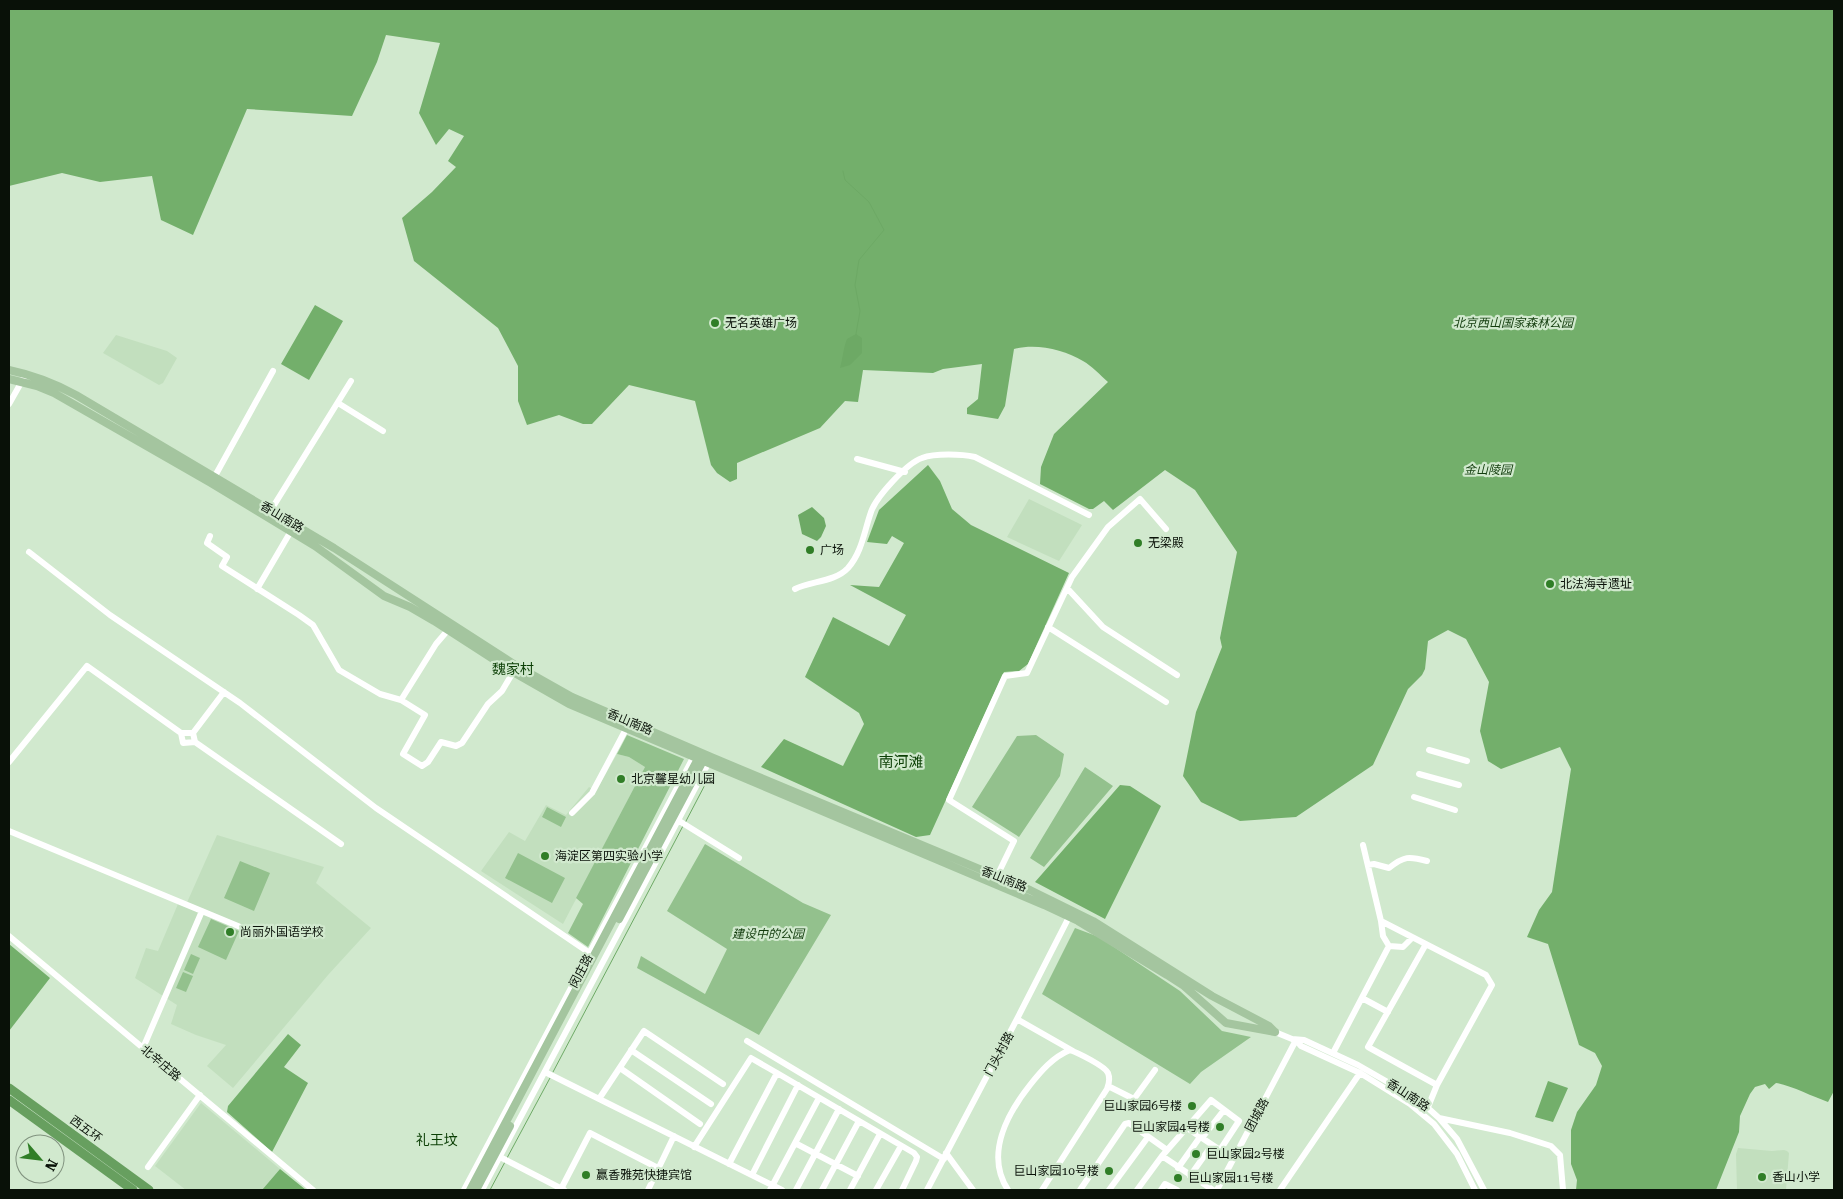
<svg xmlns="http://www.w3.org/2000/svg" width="1843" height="1199" viewBox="0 0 1843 1199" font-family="'Roboto Serif','Noto Sans SC',serif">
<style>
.built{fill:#c2dfbe}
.green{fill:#93c18d}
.forest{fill:#73af6b}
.water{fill:#6da965}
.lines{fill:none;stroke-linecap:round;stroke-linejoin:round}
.stream{stroke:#6da965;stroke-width:1}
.minor{stroke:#fff;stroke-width:6}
.major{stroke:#a4c59f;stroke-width:8}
.highway{stroke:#679f5f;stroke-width:9}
.poi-dot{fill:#307e27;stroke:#d1e9ce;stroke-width:2}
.labels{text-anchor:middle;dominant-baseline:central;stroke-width:4.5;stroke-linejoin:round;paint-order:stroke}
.poi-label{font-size:12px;fill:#091108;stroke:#d1e9ce;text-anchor:start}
.park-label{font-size:12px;font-style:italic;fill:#123c0d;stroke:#d1e9ce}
.street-label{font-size:12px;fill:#091108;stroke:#d1e9ce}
.neighbourhood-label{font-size:14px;fill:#0b3f05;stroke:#d1e9ce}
.quarter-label{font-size:15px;fill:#0b3f05;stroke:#d1e9ce}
</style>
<rect width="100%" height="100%" fill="#d1e9ce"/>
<path class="built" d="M 116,335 L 167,351 L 177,358 L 163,383 L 159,385 L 103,353 Z
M 1029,499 L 1082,525 L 1059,561 L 1007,537 Z
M 617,754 L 629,757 L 645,767 L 563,924 L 481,871 L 509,832 L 525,841 L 546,805 L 566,815 L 589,787 L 596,791 Z
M 217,835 L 324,867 L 316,883 L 371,928 L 328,975 L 233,1088 L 207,1066 L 226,1045 L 196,1035 L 171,1024 L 177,1005 L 135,978 L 146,948 L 158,951 L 178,904 L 185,907 Z
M 201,1103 L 280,1169 L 262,1190 L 186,1190 L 155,1166 Z
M 1738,1148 L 1772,1151 L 1784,1150 L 1787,1151 L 1789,1153 L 1786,1190 L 1737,1190 L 1736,1154 Z"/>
<path class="green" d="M 627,735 L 684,759 L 588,947 L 568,933 L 583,904 L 576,898 L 645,767 L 629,757 L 617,754 Z
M 1036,735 L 1064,754 L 1060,776 L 1019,837 L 972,807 L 1017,736 Z
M 1085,767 L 1113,786 L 1044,867 L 1030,858 Z
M 547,807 L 566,817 L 561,827 L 542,817 Z
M 705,844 L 803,903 L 831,915 L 759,1035 L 637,968 L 641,956 L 705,994 L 727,949 L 667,911 Z
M 518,853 L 565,878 L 552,903 L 505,878 Z
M 240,861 L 270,873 L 254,911 L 224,898 Z
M 211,919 L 239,931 L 226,960 L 198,947 Z
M 1075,928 L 1099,937 L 1180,991 L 1222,1031 L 1251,1037 L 1201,1072 L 1190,1084 L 1042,994 Z
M 191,954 L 200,958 L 193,974 L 184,970 Z
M 183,972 L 193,976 L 186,992 L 176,988 Z"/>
<path class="forest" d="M 9,9 L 1834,9 L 1834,1091 L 1828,1102 C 1813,1097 1790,1085 1776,1083 L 1769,1089 L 1765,1084 L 1755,1087 L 1750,1094 L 1740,1116 L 1739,1132 L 1716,1190 L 1576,1190 L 1577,1180 L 1571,1164 L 1571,1130 L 1577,1112 L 1596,1085 L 1602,1066 L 1595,1053 L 1579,1045 L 1548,944 L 1527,937 L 1539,910 L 1552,892 L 1571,769 L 1560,747 L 1501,769 L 1488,761 L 1480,731 L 1489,682 L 1466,639 L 1448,630 L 1428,641 L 1425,669 L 1422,675 L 1408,689 L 1373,765 L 1296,817 L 1240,821 L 1201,802 L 1183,776 L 1196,712 L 1222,647 L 1220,638 L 1237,552 L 1195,490 L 1165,470 L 1113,510 L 1104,501 L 1093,509 L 1089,509 L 1040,484 L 1041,467 L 1054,434 L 1108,382 C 1100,375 1092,366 1083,361 C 1064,349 1035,343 1014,349 L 1005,406 L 998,419 L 967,414 L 967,408 L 978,399 L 982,364 L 943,369 L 933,373 L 863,370 L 858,402 L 845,401 L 820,428 L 737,463 L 737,479 L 730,482 L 717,473 L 711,465 L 695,401 L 629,385 L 592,424 L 583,424 L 559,415 L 527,425 L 518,401 L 518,366 L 498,328 L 414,261 L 402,218 L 432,192 L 456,167 L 448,161 L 464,136 L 449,129 L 436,145 L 419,113 L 440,43 L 386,35 L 377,62 L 352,116 L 247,109 L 193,235 L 161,220 L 152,176 L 100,182 L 62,173 L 9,186 Z
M 315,305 L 343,321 L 309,380 L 281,364 Z
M 928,465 L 940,481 L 952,509 L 971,525 L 1069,573 L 1028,664 L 1019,671 L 1004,672 L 930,835 L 916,837 L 761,767 L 784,739 L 843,766 L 864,724 L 859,713 L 805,677 L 833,617 L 889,646 L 906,615 L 850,585 L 879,587 L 904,543 L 892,536 L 887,544 L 867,542 L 879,510 Z
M 1120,785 L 1130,786 L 1161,806 L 1105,919 L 1035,882 Z
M 9,944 L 50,978 L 9,1031 Z
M 288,1034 L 301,1045 L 284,1067 L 308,1083 L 272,1152 L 227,1112 L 228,1106 Z
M 1548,1081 L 1568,1088 L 1553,1122 L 1535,1117 Z
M 280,1169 L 306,1190 L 262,1190 Z"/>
<path class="water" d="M 856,334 L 862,338 L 862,353 L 850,365 L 840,368 C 843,358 843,349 847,339 Z
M 812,507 L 824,518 L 826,526 L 821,537 L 817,541 L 802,534 L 798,515 Z"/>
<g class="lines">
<path class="stream" d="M 843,171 L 845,180 L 869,202 L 884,230 L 859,260 L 855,285 L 860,311 L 856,334
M 685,823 L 708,779
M 553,1072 L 683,826
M 507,1158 L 550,1078
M 490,1190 L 505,1162"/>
<path class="minor" d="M 338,403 L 383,431
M 9,404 L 26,374
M 857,459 L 905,472
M 215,476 L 273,371
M 271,510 L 351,381
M 210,536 L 207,543 L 227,557 L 222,566 L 299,615 L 313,625 L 339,670 L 380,694 L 401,700 L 425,715 L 403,754 L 422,766 L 428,762 L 441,742 L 456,746 L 462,743 L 488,704 L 502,691 L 515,669
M 29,552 L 110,615 L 240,703 L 376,808 L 594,956
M 1067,588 L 1103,627 L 1177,675
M 257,589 L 291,531
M 795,589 C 811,581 835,582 848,568 C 862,552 864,532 871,512 C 876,497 907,463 922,458 C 935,453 962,454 975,457 L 1089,515
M 1048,627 L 1166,702
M 401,700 L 436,644 L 448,630
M 193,733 L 181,733 L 183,743 L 195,742 L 193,733 L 224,692
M 195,742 L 341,844
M 1429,750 L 1467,761
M 9,762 L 87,666 L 181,733
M 1419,774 L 1459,785
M 1414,797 L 1455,810
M 572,813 L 592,793 L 626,729
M 676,819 L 739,858
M 9,831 L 250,931
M 1363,845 L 1381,921 L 1486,975 L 1492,985 L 1437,1085 L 1428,1107
M 1368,865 L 1374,864 L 1389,868 C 1404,856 1409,856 1427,861
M 997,876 L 1014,841 L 949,800 L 1005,676 L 1027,673 L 1072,577 L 1108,527 L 1140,499 L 1166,529
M 1381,921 L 1383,936 L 1389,946 L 1403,947 L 1412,938
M 9,936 L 313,1190
M 1426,944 L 1368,1047 L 1437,1085
M 1362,998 L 1388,1012
M 1017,1019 L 1073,1051
M 1275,1032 L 1292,1039 L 1304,1040 L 1358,1065 L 1419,1100 L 1439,1118 L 1457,1139 L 1484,1190
M 1296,1040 L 1301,1046 L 1360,1073 L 1410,1104 L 1434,1124 L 1457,1154 L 1475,1190
M 747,1041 L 944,1159
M 143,1048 L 202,911
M 631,1050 L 711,1104
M 1333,1053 L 1389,946
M 620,1068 L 700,1124
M 545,1072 L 782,1190
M 1108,1086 L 1134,1099 L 1155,1070
M 599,1099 L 644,1031 L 723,1084
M 1439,1118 L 1510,1133 L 1551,1146 L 1560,1155 L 1563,1190
M 1202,1138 L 1224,1110
M 795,1143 L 858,1176
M 694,1147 L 751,1058 L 777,1073
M 946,1153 L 973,1190
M 1162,1156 L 1211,1100 L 1239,1121 L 1220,1150 L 1187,1128
M 500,1157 L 564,1190
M 729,1164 L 777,1073 L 914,1153 L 917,1157 L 916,1161 L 902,1190
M 148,1167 L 200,1095
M 1178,1168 L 1200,1137
M 752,1175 L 798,1085
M 1190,1176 L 1212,1145
M 561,1189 L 590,1133 L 658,1168
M 464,1190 L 695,754
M 482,1190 L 710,760
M 648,1190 L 674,1136
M 770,1190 L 819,1098
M 796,1190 L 839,1109
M 822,1190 L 859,1121
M 850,1190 L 880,1134
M 876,1190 L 901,1146
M 927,1190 L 1017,1019 L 1069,917
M 1008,1190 C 985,1155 1007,1114 1030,1085 C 1041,1071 1053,1057 1070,1050 C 1078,1053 1105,1066 1108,1073 C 1110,1078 1109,1084 1107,1089 L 1042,1190
M 1080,1190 L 1125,1124 L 1129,1123 L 1167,1150
M 1109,1190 L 1148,1137
M 1137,1190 L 1162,1156 L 1213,1190
M 1161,1190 L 1165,1184 L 1177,1190
M 1217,1190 L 1296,1040
M 1280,1190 L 1360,1073"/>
<path class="major" d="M 9,370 C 33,375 54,383 76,395 L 334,548 L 517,666 L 572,697 L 711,757 L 1030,890 L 1093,921 L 1212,996 L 1269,1026 L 1275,1032
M 9,379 L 37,386 L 54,393 L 211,483 L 315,546 L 384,596 L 410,607 L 434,621 L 513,672 L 569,704 L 1044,905 L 1078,921 L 1167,975 L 1184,986 L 1226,1023 L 1275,1032
M 619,919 L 705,757
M 470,1190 L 700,755
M 476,1190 L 510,1126"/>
<path class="highway" d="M 9,1088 L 149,1190
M 9,1100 L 133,1190"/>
</g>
<g class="poi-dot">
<circle cx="715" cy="323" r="5"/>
<circle cx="1138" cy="543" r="5"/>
<circle cx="810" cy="550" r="5"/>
<circle cx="1550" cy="584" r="5"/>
<circle cx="621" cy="779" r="5"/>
<circle cx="545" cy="856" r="5"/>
<circle cx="230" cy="932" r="5"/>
<circle cx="1192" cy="1106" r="5"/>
<circle cx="1220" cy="1127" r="5"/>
<circle cx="1196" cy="1154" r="5"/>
<circle cx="1109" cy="1171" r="5"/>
<circle cx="586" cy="1175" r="5"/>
<circle cx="1762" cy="1177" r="5"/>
<circle cx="1178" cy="1178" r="5"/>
</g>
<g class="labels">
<g class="poi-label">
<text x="725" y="323">无名英雄广场</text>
<text x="1148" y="543">无梁殿</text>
<text x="820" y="550">广场</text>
<text x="1560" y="584">北法海寺遗址</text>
<text x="631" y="779">北京馨星幼儿园</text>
<text x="555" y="856">海淀区第四实验小学</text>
<text x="240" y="932">尚丽外国语学校</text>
<text x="1182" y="1106" text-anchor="end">巨山家园6号楼</text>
<text x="1210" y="1127" text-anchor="end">巨山家园4号楼</text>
<text x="1206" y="1154">巨山家园2号楼</text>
<text x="1099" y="1171" text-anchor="end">巨山家园10号楼</text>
<text x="596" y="1175">赢香雅苑快捷宾馆</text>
<text x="1772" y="1177">香山小学</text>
<text x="1188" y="1178">巨山家园11号楼</text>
</g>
<g class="park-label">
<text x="1513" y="323">北京西山国家森林公园</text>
<text x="1488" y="470">金山陵园</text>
<text x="768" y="934">建设中的公园</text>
</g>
<g class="street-label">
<text transform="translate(282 517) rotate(31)">香山南路</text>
<text transform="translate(630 722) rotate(23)">香山南路</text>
<text transform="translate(1004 879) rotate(22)">香山南路</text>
<text transform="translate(581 971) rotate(-62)">闵庄路</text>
<text transform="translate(999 1054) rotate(-62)">门头村路</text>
<text transform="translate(161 1063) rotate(40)">北辛庄路</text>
<text transform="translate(1408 1095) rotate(33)">香山南路</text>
<text transform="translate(1257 1115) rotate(-62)">团城路</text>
<text transform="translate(86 1129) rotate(36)">西五环</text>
</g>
<g class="neighbourhood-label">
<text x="513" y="669">魏家村</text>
<text x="437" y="1140">礼王坟</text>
</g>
<g class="quarter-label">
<text x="901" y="762">南河滩</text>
</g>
</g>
<rect width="1843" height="1199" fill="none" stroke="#091108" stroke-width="20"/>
<g transform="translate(40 1159) rotate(118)"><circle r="24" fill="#d1e9ce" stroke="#81937f"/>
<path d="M0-4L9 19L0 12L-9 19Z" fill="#307e27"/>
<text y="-8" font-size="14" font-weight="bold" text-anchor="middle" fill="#091108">N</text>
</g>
</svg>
